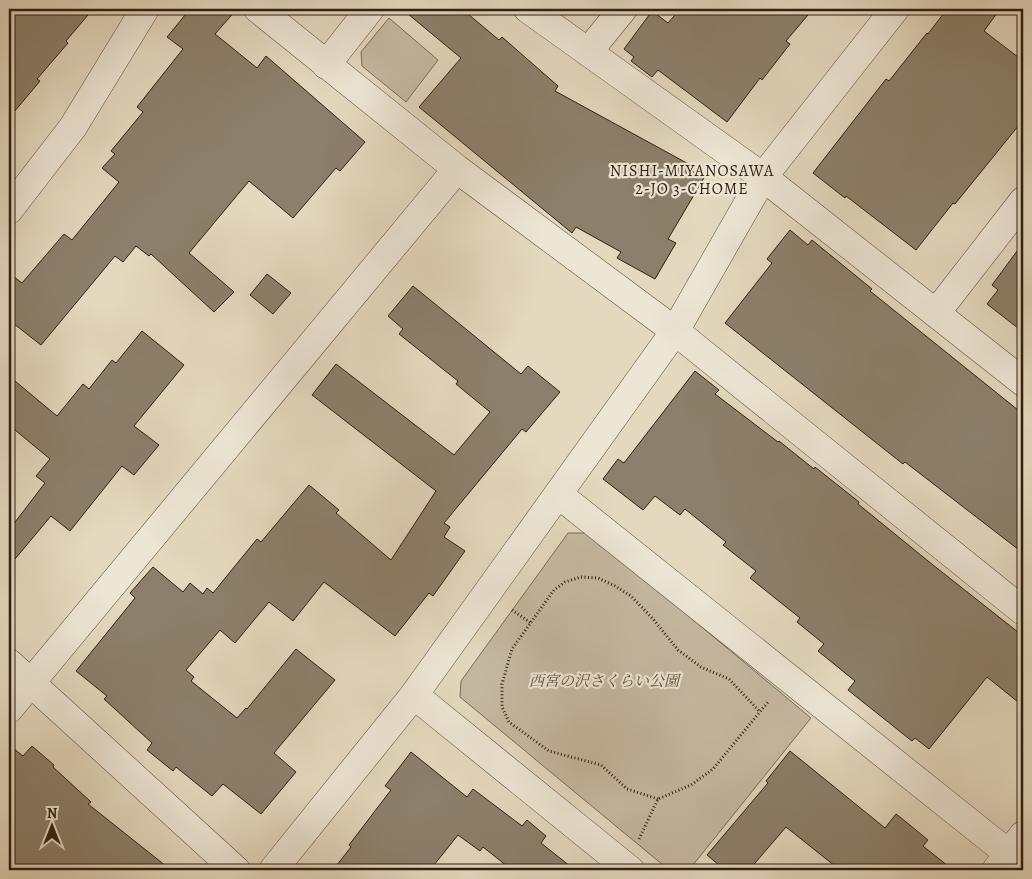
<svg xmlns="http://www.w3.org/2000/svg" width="1032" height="879" viewBox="0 0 1032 879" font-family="Alegreya,'Noto Serif JP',serif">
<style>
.green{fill:#c5b9a2;stroke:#796c5a}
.building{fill:#8c806c;stroke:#2d1f12}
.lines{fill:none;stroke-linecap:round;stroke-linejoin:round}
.minor-casing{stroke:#5b4e3d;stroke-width:29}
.path{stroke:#2d1f12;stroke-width:3;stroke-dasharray:1 2.5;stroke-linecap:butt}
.minor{stroke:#ede6d5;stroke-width:28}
.labels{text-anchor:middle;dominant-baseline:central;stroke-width:4.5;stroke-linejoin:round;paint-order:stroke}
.park-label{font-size:15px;font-style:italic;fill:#5b4d3d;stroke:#ede6d5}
.neighbourhood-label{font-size:16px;letter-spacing:1px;fill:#2d1f12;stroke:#ede6d5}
</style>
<rect width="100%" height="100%" fill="#e4d9bf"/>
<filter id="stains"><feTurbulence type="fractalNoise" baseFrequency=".004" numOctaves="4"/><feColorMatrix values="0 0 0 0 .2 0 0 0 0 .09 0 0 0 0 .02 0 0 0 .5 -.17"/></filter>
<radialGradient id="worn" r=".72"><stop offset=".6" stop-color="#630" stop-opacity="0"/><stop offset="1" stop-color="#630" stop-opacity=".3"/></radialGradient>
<path class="green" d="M 389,18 L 438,60 L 406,102 L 362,66 L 361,52 Z
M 568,533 L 589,533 L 811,718 L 689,870 L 669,870 L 460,697 L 461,681 Z"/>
<path class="building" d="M 9,9 L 93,9 L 66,41 L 68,43 L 37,79 L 40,81 L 9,118 Z
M 190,9 L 237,9 L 215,34 L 257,68 L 266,56 L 365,142 L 340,171 L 336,168 L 293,218 L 249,181 L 189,253 L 234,292 L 214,312 L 151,254 L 149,256 L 136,246 L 123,262 L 115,256 L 41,345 L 9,320 L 9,273 L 22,283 L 64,234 L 72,240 L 119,182 L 102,168 L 115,154 L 111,151 L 143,112 L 137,107 L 183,49 L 167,37 Z
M 402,9 L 462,9 L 499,40 L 502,37 L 558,86 L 555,91 L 694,167 L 692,171 L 704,178 L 668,239 L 676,243 L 655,279 L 617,258 L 621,252 L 576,227 L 572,233 L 419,107 L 461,58 Z
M 680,9 L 813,9 L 786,41 L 790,44 L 762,80 L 760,78 L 727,122 L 658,70 L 652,77 L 631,61 L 634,57 L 624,49 L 652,11 L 668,23 Z
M 947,9 L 1000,9 L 984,31 L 1023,61 L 1023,120 L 955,204 L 953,203 L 916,250 L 846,196 L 845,198 L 813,173 L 886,79 L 889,81 L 927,33 L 928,34 Z
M 790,230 L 808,245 L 812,240 L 872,289 L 870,291 L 1023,414 L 1023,553 L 905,462 L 903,464 L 725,323 L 772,263 L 767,259 Z
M 1023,243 L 1023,332 L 987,304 L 998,290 L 992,285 Z
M 267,274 L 291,293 L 273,314 L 250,295 Z
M 413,286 L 521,374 L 528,366 L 560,392 L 526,432 L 522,429 L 444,523 L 450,527 L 444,537 L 465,551 L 433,596 L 429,593 L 395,636 L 324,582 L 293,621 L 269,602 L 235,643 L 220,630 L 186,670 L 194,677 L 191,681 L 237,718 L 246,708 L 247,709 L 296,649 L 335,680 L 274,753 L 296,772 L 261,814 L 223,784 L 212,796 L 176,767 L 173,771 L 147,750 L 152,743 L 104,699 L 107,696 L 76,671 L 135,598 L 130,593 L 153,567 L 183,592 L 190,583 L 203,594 L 207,588 L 213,593 L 257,539 L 261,542 L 309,485 L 339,510 L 336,513 L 391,560 L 436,491 L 312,395 L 336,364 L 454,455 L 490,412 L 456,384 L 458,381 L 399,334 L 403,329 L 388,316 Z
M 142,331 L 184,365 L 134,426 L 159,445 L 134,475 L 122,466 L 70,531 L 51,516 L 10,565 L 9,530 L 45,483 L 36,476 L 50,459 L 9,425 L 9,376 L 57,416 L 83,384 L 89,389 L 112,360 L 116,363 Z
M 695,371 L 719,390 L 715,394 L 778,442 L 779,441 L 814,469 L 815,467 L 859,502 L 858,504 L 933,565 L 1023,636 L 1023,706 L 987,677 L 929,749 L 915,738 L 912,741 L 848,690 L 855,681 L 818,651 L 824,644 L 797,622 L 800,618 L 750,578 L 756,571 L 723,545 L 726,542 L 685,509 L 680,515 L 655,496 L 643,510 L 603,479 L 618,459 L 624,463 Z
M 9,745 L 23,756 L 32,746 L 54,765 L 53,767 L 91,802 L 88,804 L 171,870 L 9,870 Z
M 790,751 L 885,828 L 896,814 L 900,817 L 928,840 L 923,846 L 953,870 L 840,870 L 786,827 L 749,870 L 725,870 L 707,855 L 768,783 L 766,781 Z
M 411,752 L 467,797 L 473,789 L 522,826 L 527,820 L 546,836 L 541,843 L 575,870 L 512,870 L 483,847 L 480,851 L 458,835 L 430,870 L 333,870 L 351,847 L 349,845 L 391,790 L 385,786 Z"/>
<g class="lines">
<defs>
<path id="minor" d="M 258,9 L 457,169 L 675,331 L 1023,611
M 528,9 L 763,177 L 1023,382
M 588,52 L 623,9
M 326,65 L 370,9
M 9,210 L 73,127 L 145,9
M 936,313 L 1023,201
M 558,494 L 1009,854
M 9,663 L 236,870
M 414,695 L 630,870
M 9,709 L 457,169
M 273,870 L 414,695 L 675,331 L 763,177 L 895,9
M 996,870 L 1023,835"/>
</defs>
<use href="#minor" class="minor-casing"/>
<path class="path" d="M 512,610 L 531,623
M 658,799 L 627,789 L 601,765 L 549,751 L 509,722 L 502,707 L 502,684 L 512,649 L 554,590 L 565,582 L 581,577 L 598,578 L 615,586 L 631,596 L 653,619 L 678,650 L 701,667 L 729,679 L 760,712
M 639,839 L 658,799 L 691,785 L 713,769 L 768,702"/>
<use href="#minor" class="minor"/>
</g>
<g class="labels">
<g class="park-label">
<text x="604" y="681">西宮の沢さくらい公園</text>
</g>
<g class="neighbourhood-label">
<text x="692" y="171">NISHI-MIYANOSAWA<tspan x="692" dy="18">2-JO 3-CHOME</tspan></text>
</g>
</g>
<rect width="1032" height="879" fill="none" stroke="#e4d9bf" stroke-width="30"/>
<rect x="10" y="10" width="1012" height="859" fill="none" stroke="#2d1f12" stroke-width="2.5"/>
<rect x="15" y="15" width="1002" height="849" fill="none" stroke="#2d1f12"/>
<g transform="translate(52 826)" stroke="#ede6d5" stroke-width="4" paint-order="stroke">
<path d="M0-4L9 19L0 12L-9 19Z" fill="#2d1f12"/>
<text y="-8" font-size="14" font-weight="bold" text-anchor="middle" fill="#2d1f12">N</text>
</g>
<rect width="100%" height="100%" filter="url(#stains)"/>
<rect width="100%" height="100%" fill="url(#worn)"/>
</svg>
